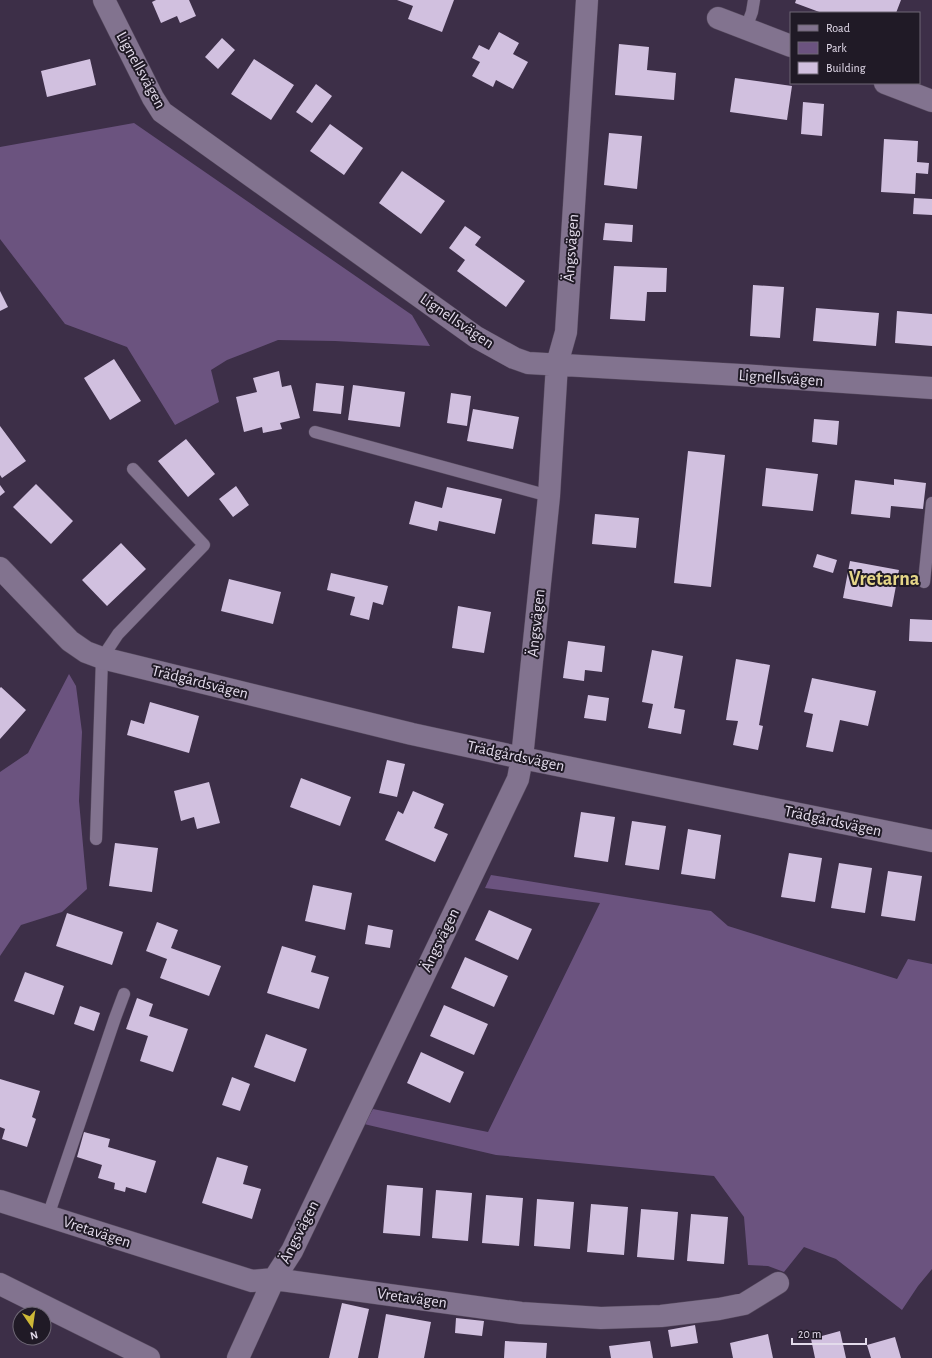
<svg xmlns="http://www.w3.org/2000/svg" width="932" height="1358" viewBox="0 0 932 1358" font-family="'Alegreya Sans',sans-serif">
<style>
.green{fill:#6b537f}
.building{fill:#d1c0df}
.lines{fill:none;stroke-linecap:round;stroke-linejoin:round}
.lane-casing{stroke:#564a5e;stroke-width:13}
.street-casing{stroke:#564a5e;stroke-width:23}
.lane{stroke:#82738f;stroke-width:12}
.street{stroke:#82738f;stroke-width:22}
.labels{text-anchor:middle;dominant-baseline:central;stroke-width:4;stroke-linejoin:round;paint-order:stroke}
.street-label{font-size:16px;fill:#e3dbeb;stroke:#201a26}
.district-label{font-size:20px;font-weight:bold;fill:#e5d688;stroke:#201a26}
</style>
<rect width="100%" height="100%" fill="#3d2f48"/>
<path class="green" d="M 134,123 L 412,315 L 430,346 L 335,341 L 278,340 L 227,360 L 211,370 L 219,402 L 175,425 L 127,347 L 65,324 L 0,239 L 0,147 Z
M 69,674 L 76,686 L 82,732 L 79,801 L 87,889 L 62,912 L 21,925 L 0,956 L 0,772 L 28,753 Z
M 491,875 L 711,911 L 728,926 L 897,979 L 908,959 L 932,964 L 932,1269 L 918,1286 L 902,1310 L 836,1259 L 804,1247 L 784,1272 L 768,1266 L 748,1265 L 744,1217 L 714,1176 L 496,1155 L 364,1124 L 373,1109 L 488,1132 L 600,903 L 485,888 Z"/>
<path class="building" d="M 156,0 L 189,0 L 196,16 L 180,23 L 177,16 L 161,23 L 152,2 Z
M 397,0 L 454,0 L 442,32 L 408,19 L 413,6 Z
M 796,0 L 901,0 L 896,13 L 822,13 L 795,3 Z
M 499,32 L 519,43 L 513,54 L 528,62 L 513,89 L 496,80 L 493,87 L 472,76 L 480,62 L 472,58 L 479,45 L 489,50 Z
M 222,38 L 235,50 L 218,69 L 205,57 Z
M 619,44 L 649,47 L 647,70 L 676,73 L 674,100 L 615,95 Z
M 90,59 L 96,85 L 47,97 L 41,71 Z
M 254,59 L 294,85 L 271,120 L 231,94 Z
M 735,78 L 792,86 L 787,120 L 730,112 Z
M 316,84 L 332,96 L 312,123 L 296,112 Z
M 803,102 L 824,104 L 822,136 L 801,134 Z
M 330,124 L 363,148 L 344,175 L 310,151 Z
M 609,133 L 642,136 L 637,189 L 604,185 Z
M 884,139 L 918,141 L 917,162 L 929,163 L 928,174 L 916,173 L 915,194 L 881,192 Z
M 402,171 L 445,201 L 421,234 L 379,203 Z
M 914,198 L 932,199 L 932,215 L 913,214 Z
M 605,223 L 633,225 L 632,242 L 603,240 Z
M 465,226 L 481,237 L 475,245 L 525,281 L 506,307 L 457,271 L 465,260 L 449,248 Z
M 614,266 L 667,268 L 666,292 L 647,292 L 645,321 L 610,319 Z
M 753,285 L 784,287 L 780,338 L 750,336 Z
M 0,291 L 8,307 L 0,311 Z
M 816,308 L 879,313 L 876,346 L 813,341 Z
M 897,311 L 932,314 L 932,346 L 895,343 Z
M 114,359 L 141,401 L 110,420 L 84,378 Z
M 279,371 L 282,387 L 291,385 L 300,418 L 280,423 L 282,429 L 263,433 L 262,427 L 244,432 L 236,397 L 257,392 L 253,378 Z
M 316,383 L 344,386 L 341,414 L 313,411 Z
M 353,385 L 405,392 L 400,427 L 348,420 Z
M 451,393 L 471,396 L 467,426 L 447,423 Z
M 473,409 L 519,417 L 513,449 L 467,441 Z
M 814,419 L 839,421 L 837,445 L 812,442 Z
M 0,426 L 26,461 L 2,478 L 0,475 Z
M 186,439 L 215,474 L 188,497 L 158,461 Z
M 688,451 L 725,455 L 711,587 L 674,583 Z
M 766,468 L 818,474 L 813,511 L 762,506 Z
M 894,479 L 926,483 L 923,509 L 891,506 L 890,518 L 851,514 L 855,480 L 894,485 Z
M 36,484 L 73,521 L 51,544 L 13,507 Z
M 0,485 L 5,492 L 0,496 Z
M 236,486 L 249,505 L 233,517 L 219,499 Z
M 447,487 L 502,499 L 495,534 L 439,521 L 437,531 L 409,524 L 415,501 L 442,508 Z
M 595,514 L 639,518 L 636,548 L 592,544 Z
M 121,543 L 146,569 L 107,606 L 82,580 Z
M 817,554 L 837,560 L 833,573 L 813,567 Z
M 850,561 L 899,570 L 892,607 L 843,598 Z
M 331,573 L 388,586 L 383,605 L 373,602 L 369,620 L 350,615 L 355,597 L 327,590 Z
M 229,579 L 281,592 L 273,624 L 221,611 Z
M 458,606 L 491,612 L 484,653 L 452,648 Z
M 910,619 L 932,620 L 932,642 L 909,641 Z
M 568,641 L 605,646 L 602,672 L 585,670 L 584,681 L 563,678 Z
M 652,650 L 683,656 L 674,708 L 685,710 L 681,734 L 648,728 L 653,704 L 642,702 Z
M 736,659 L 770,665 L 759,725 L 763,726 L 758,750 L 733,745 L 738,721 L 726,720 Z
M 812,678 L 876,691 L 868,726 L 840,720 L 833,752 L 806,747 L 813,714 L 804,712 Z
M 1,687 L 26,710 L 0,739 L 0,688 Z
M 588,695 L 609,698 L 606,721 L 584,718 Z
M 150,702 L 199,716 L 189,753 L 127,735 L 131,720 L 144,724 Z
M 387,760 L 405,764 L 397,797 L 379,793 Z
M 301,778 L 351,797 L 340,826 L 290,807 Z
M 209,782 L 220,823 L 197,829 L 194,817 L 181,821 L 174,791 Z
M 413,791 L 444,804 L 434,828 L 448,834 L 435,862 L 385,840 L 398,811 L 403,814 Z
M 581,812 L 615,817 L 608,862 L 574,857 Z
M 632,821 L 666,826 L 659,870 L 625,865 Z
M 688,829 L 721,835 L 715,879 L 681,874 Z
M 115,843 L 158,848 L 152,892 L 109,886 Z
M 789,853 L 822,858 L 815,902 L 781,897 Z
M 839,863 L 872,868 L 865,913 L 831,908 Z
M 888,871 L 922,876 L 915,921 L 881,916 Z
M 313,885 L 352,893 L 345,930 L 305,921 Z
M 489,910 L 532,929 L 518,960 L 475,940 Z
M 67,913 L 123,932 L 112,965 L 56,946 Z
M 157,922 L 178,930 L 171,948 L 221,966 L 209,996 L 160,978 L 167,959 L 146,951 Z
M 368,925 L 393,930 L 390,948 L 365,944 Z
M 282,946 L 316,956 L 311,972 L 329,977 L 319,1009 L 267,993 Z
M 465,957 L 508,976 L 494,1007 L 451,988 Z
M 25,972 L 64,986 L 54,1015 L 14,1001 Z
M 137,998 L 153,1004 L 149,1016 L 188,1029 L 173,1072 L 140,1061 L 148,1036 L 126,1029 Z
M 444,1005 L 488,1024 L 474,1055 L 430,1036 Z
M 80,1006 L 100,1013 L 94,1031 L 74,1024 Z
M 266,1034 L 307,1049 L 295,1082 L 254,1067 Z
M 421,1052 L 464,1072 L 450,1103 L 407,1083 Z
M 232,1077 L 250,1084 L 240,1111 L 222,1105 Z
M 0,1079 L 40,1091 L 32,1117 L 36,1119 L 27,1147 L 2,1139 L 5,1129 L 0,1127 Z
M 84,1132 L 110,1139 L 108,1147 L 156,1161 L 146,1193 L 126,1187 L 125,1192 L 114,1189 L 115,1183 L 98,1178 L 102,1165 L 77,1157 Z
M 217,1157 L 248,1166 L 243,1184 L 261,1189 L 252,1219 L 202,1203 Z
M 387,1185 L 423,1188 L 420,1236 L 383,1233 Z
M 436,1190 L 472,1193 L 468,1241 L 432,1238 Z
M 486,1195 L 523,1198 L 519,1246 L 482,1243 Z
M 537,1199 L 574,1202 L 570,1249 L 534,1246 Z
M 591,1204 L 628,1207 L 624,1255 L 587,1252 Z
M 641,1209 L 678,1212 L 674,1260 L 637,1257 Z
M 691,1214 L 728,1217 L 724,1264 L 687,1261 Z
M 342,1303 L 369,1309 L 358,1358 L 329,1358 Z
M 386,1314 L 431,1322 L 424,1358 L 378,1358 Z
M 456,1318 L 484,1321 L 482,1336 L 455,1333 Z
M 695,1325 L 698,1343 L 671,1347 L 668,1330 Z
M 840,1331 L 846,1358 L 815,1358 L 811,1339 Z
M 768,1334 L 773,1358 L 733,1358 L 730,1343 Z
M 895,1337 L 901,1358 L 871,1358 L 867,1345 Z
M 505,1341 L 547,1343 L 546,1358 L 504,1358 Z
M 650,1341 L 653,1358 L 611,1358 L 609,1346 Z"/>
<g class="lines">
<defs>
<path id="lane" d="M 746,28 L 752,12 L 754,0
M 315,432 L 549,496
M 924,582 L 932,503
M 96,839 L 102,658 L 118,634 L 204,545 L 133,469
M 48,1216 L 115,1018 L 124,994"/>
<path id="street" d="M 104,0 L 153,98 L 162,112 L 476,337 L 514,358 L 528,363 L 740,375 L 932,388
M 718,18 L 791,46
M 885,83 L 932,101
M 0,568 L 70,641 L 86,652 L 102,658 L 412,734 L 522,758 L 932,841
M 0,1201 L 252,1281 L 274,1279 L 521,1313 L 601,1318 L 661,1316 L 719,1309 L 744,1304 L 778,1283
M 0,1284 L 149,1358
M 238,1358 L 274,1279 L 292,1251 L 518,779 L 522,758 L 549,496 L 557,364 L 566,332 L 587,0"/>
</defs>
<use href="#lane" class="lane-casing"/>
<use href="#street" class="street-casing"/>
<use href="#lane" class="lane"/>
<use href="#street" class="street"/>
</g>
<g class="labels">
<g class="street-label">
<text transform="translate(141 70) rotate(61)">Lignellsvägen</text>
<text transform="translate(571 248) rotate(-86)">Ängsvägen</text>
<text transform="translate(457 321) rotate(34)">Lignellsvägen</text>
<text transform="translate(781 378) rotate(4)">Lignellsvägen</text>
<text transform="translate(536 623) rotate(-84)">Ängsvägen</text>
<text transform="translate(200 682) rotate(14)">Trädgårdsvägen</text>
<text transform="translate(516 756) rotate(12)">Trädgårdsvägen</text>
<text transform="translate(833 821) rotate(12)">Trädgårdsvägen</text>
<text transform="translate(440 940) rotate(-64)">Ängsvägen</text>
<text transform="translate(97 1232) rotate(18)">Vretavägen</text>
<text transform="translate(299 1232) rotate(-63)">Ängsvägen</text>
<text transform="translate(412 1298) rotate(8)">Vretavägen</text>
</g>
<g class="district-label">
<text x="884" y="579">Vretarna</text>
</g>
</g>
<rect x="790" y="12" width="130" height="72" fill="#201a26" stroke="#6e6775"/>
<rect x="798" y="25" width="20" height="6" fill="#82738f" stroke="#6e6775"/>
<text x="826" y="32" font-size="12" fill="#e3dbeb">Road</text>
<rect x="798" y="42" width="20" height="12" fill="#6b537f" stroke="#6e6775"/>
<text x="826" y="52" font-size="12" fill="#e3dbeb">Park</text>
<rect x="798" y="62" width="20" height="12" fill="#d1c0df" stroke="#6e6775"/>
<text x="826" y="72" font-size="12" fill="#e3dbeb">Building</text>
<g transform="translate(32 1326) rotate(167)"><circle r="19" fill="#201a26" stroke="#6e6775"/>
<path d="M0-3L7 15L0 10L-7 15Z" fill="#ceb837"/>
<text y="-6" font-size="11" font-weight="bold" text-anchor="middle" fill="#e3dbeb">N</text>
</g>
<path d="M792 1338v6h74v-6" fill="none" stroke="#e3dbeb" stroke-width="2"/>
<text x="798" y="1338" font-size="12" fill="#e3dbeb" stroke="#201a26" stroke-width="3" paint-order="stroke">20 m</text>
</svg>
